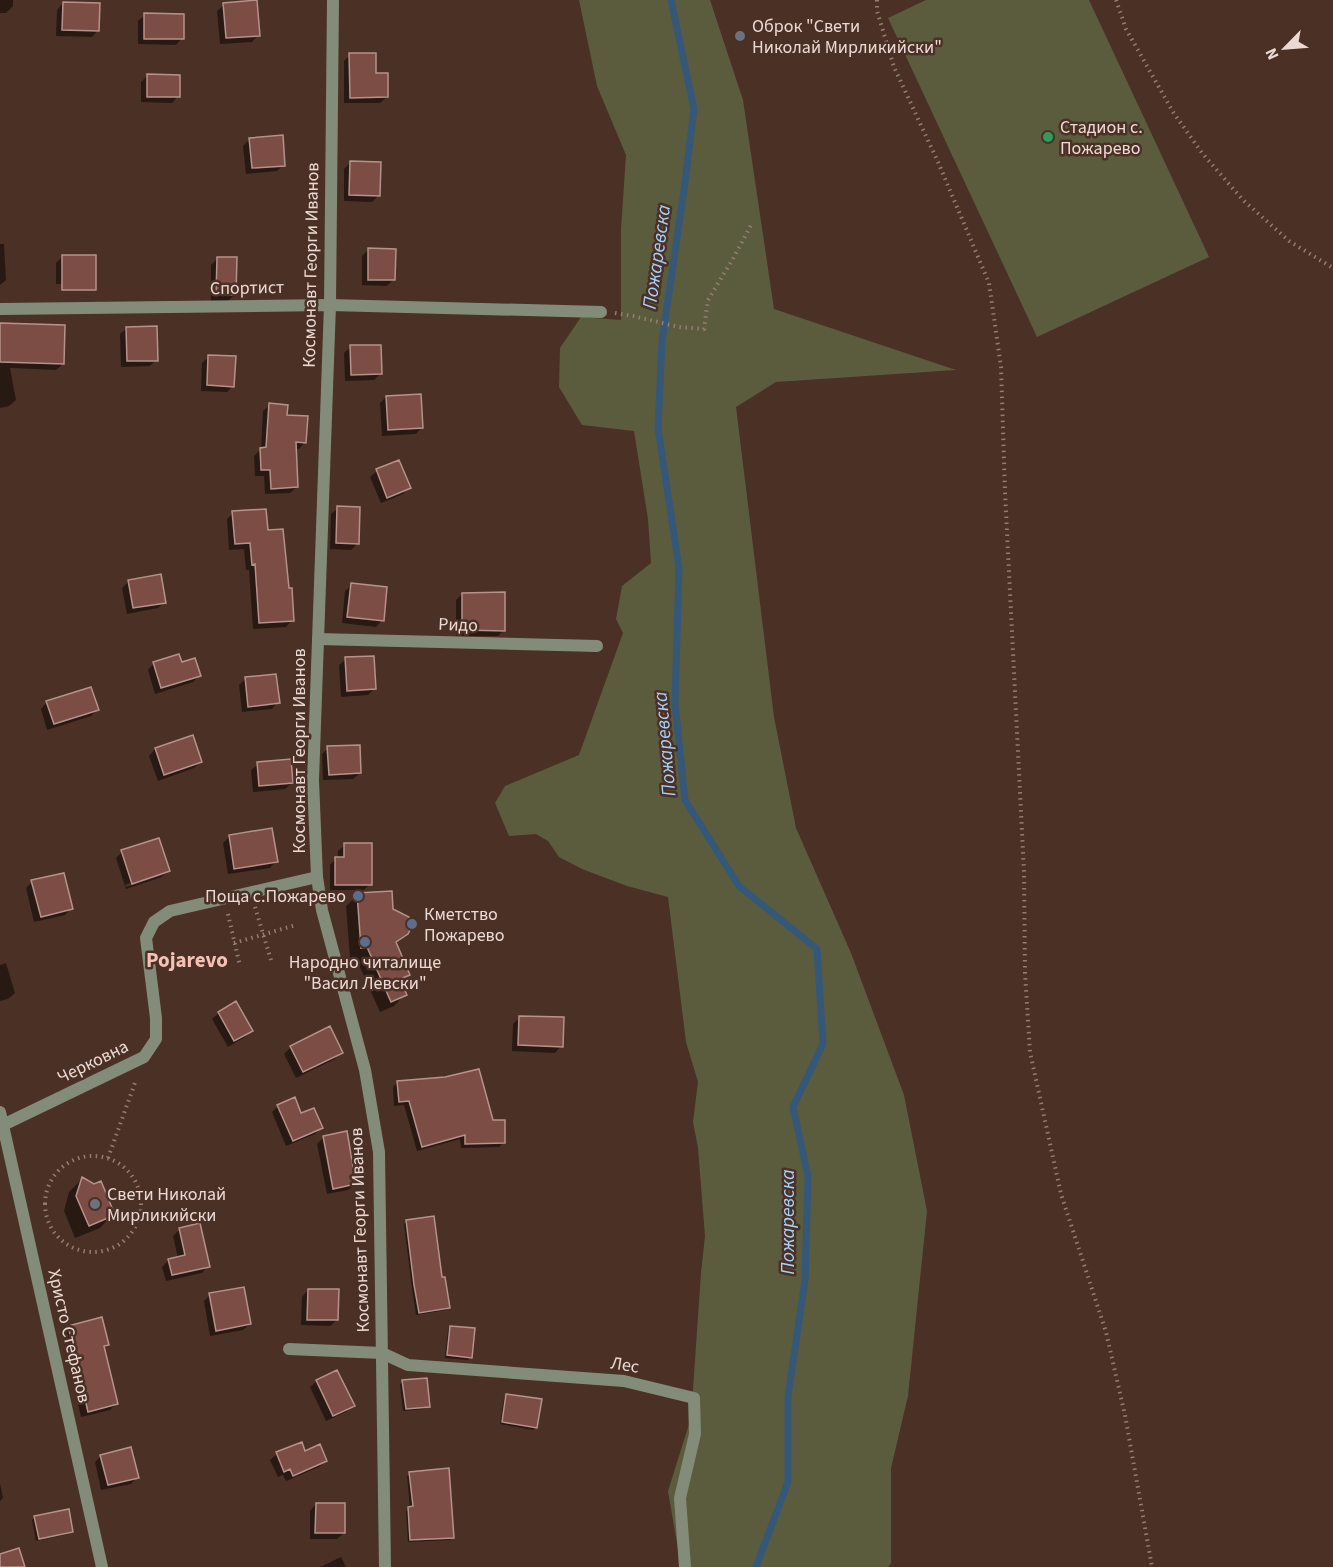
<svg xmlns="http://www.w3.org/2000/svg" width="1333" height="1567" viewBox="0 0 1333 1567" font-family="'Source Sans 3',sans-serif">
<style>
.green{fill:#5b5c3e}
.shadow{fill:#0007;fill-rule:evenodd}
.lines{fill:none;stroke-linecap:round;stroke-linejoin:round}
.stream{stroke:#365878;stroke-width:7}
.building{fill:#7c4d45;stroke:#b5928b;stroke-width:1.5}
.path{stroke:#937d74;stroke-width:4;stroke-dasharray:1.5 4.5;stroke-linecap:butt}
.minor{stroke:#838c78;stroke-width:12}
.tertiary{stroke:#838c78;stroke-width:12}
.worship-dot{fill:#6b7280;stroke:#4b3025;stroke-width:2}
.leisure-dot{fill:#2e9e5b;stroke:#4b3025;stroke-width:2}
.service-dot{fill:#5c6f8a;stroke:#4b3025;stroke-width:2}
.labels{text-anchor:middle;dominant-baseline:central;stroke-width:5;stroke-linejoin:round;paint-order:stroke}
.poi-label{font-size:18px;fill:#ebdad3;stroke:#4b3025;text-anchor:start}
.street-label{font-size:18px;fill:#ebdad3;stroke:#4b3025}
.water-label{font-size:20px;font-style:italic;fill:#a5d1fd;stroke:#4b3025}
.quarter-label{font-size:21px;font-weight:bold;fill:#f4c2b7;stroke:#4b3025}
</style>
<rect width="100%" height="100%" fill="#4b3025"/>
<path class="green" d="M 579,0 L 710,0 L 743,100 L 774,309 L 956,370 L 776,382 L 736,407 L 774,717 L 796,828 L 851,953 L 904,1095 L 927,1211 L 908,1396 L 891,1468 L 891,1563 L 888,1567 L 681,1567 L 668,1491 L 691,1418 L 701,1273 L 705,1236 L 698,1148 L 693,1122 L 698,1082 L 686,1042 L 668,897 L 627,886 L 582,869 L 559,857 L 548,841 L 536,834 L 509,836 L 495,803 L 505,786 L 579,755 L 623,633 L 616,619 L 622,586 L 651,563 L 648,519 L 634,431 L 582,425 L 559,387 L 560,348 L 581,317 L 621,320 L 621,229 L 626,155 L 597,86 Z
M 926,0 L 1089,0 L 1209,257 L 1037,337 L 888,18 Z"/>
<path class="shadow" d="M 0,0 L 13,0 L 13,6 L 6,13 L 0,13 Z
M 63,3 L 98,30 L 92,37 L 56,36 L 57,10 Z
M 224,5 L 258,35 L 252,42 L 220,44 L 217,11 Z
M 145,15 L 182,38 L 176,45 L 138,44 L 138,21 Z
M 350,55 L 375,75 L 387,97 L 380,103 L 344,103 L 344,61 Z
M 147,76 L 178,96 L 172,103 L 141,102 L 141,82 Z
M 250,139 L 283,165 L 277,171 L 246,174 L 243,146 Z
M 351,162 L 378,196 L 372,202 L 344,201 L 344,169 Z
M 0,244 L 4,244 L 6,280 L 0,285 Z
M 368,250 L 394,279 L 387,286 L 362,285 L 362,256 Z
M 62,257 L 88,283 L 56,284 L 56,263 Z
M 218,258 L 234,295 L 228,301 L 211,301 L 211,265 Z
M 0,324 L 63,364 L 56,370 L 10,368 L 16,400 L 9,406 L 0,408 Z
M 127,328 L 156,360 L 150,366 L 121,367 L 120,334 Z
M 351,347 L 380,374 L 374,380 L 345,381 L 344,353 Z
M 209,357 L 233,386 L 227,392 L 201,391 L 202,363 Z
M 386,397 L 422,427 L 416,434 L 382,436 L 380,403 Z
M 270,405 L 286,417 L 305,442 L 299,449 L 294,448 L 297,487 L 290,493 L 265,494 L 264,476 L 255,476 L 254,456 L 261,449 L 263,411 Z
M 377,471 L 409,488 L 403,494 L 381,503 L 370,477 Z
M 338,508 L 357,544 L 351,550 L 330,549 L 331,514 Z
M 233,513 L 267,532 L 292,620 L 286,627 L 253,629 L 249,570 L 246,570 L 244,549 L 229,550 L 227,519 Z
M 129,581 L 165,602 L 158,608 L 127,614 L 122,588 Z
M 352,585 L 382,620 L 376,627 L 342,623 L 345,591 Z
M 462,594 L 504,630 L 498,636 L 456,636 L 456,600 Z
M 346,659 L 374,689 L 368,695 L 341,697 L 339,665 Z
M 154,663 L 181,664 L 199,676 L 193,682 L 155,694 L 148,670 Z
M 245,679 L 278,702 L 272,709 L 242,712 L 239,685 Z
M 47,702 L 97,710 L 91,716 L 47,730 L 41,709 Z
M 192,737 L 201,762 L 194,768 L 158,781 L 149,756 L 155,749 Z
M 328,748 L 360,773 L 353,779 L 323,780 L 322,754 Z
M 258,764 L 292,783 L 285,789 L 253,792 L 251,770 Z
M 229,837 L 276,861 L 270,868 L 228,874 L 223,843 Z
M 345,845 L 370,884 L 364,890 L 330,890 L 330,865 L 336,858 L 338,858 L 338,851 Z
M 122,852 L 168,870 L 162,877 L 126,889 L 116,858 ZM 163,871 L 163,875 L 126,887 L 125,885 Z
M 32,882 L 71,908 L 65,915 L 34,922 L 26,888 Z
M 358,895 L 407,933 L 395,944 L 408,974 L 400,983 L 405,994 L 394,1006 L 380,1012 L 356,958 L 350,958 L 346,906 Z
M 6,963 L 15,993 L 8,999 L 0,1001 L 0,965 Z
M 219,1013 L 251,1031 L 245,1037 L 228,1047 L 212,1019 Z
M 520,1017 L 561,1046 L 555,1053 L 512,1051 L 513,1024 Z
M 291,1047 L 341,1052 L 335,1059 L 296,1078 L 284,1054 Z
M 398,1082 L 491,1122 L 504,1142 L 499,1147 L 461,1148 L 460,1139 L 417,1151 L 404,1105 L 394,1106 L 393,1087 Z
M 278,1106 L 321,1128 L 315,1134 L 286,1146 L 272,1112 Z
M 324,1137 L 355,1184 L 348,1190 L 327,1194 L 317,1144 Z
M 82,1179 L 113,1214 L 100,1228 L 75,1238 L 64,1211 L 69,1192 Z
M 407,1221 L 441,1279 L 449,1307 L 446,1310 L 416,1315 L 412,1288 L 404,1224 Z
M 199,1225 L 208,1266 L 202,1273 L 166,1281 L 162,1267 L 169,1260 L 178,1258 L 173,1236 L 179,1230 Z
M 308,1290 L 337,1320 L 330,1326 L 301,1325 L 302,1297 Z
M 210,1295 L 250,1324 L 243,1330 L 210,1336 L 204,1301 Z
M 68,1327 L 107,1345 L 103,1349 L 116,1404 L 110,1410 L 81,1417 L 62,1333 Z
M 450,1327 L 470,1357 L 468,1360 L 445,1358 L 448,1330 Z
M 317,1381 L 353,1405 L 346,1412 L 326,1421 L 310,1387 Z
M 403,1381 L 428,1406 L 425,1409 L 403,1411 L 400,1384 Z
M 506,1395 L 536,1427 L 533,1430 L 500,1424 L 504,1398 Z
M 304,1453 L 326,1461 L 319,1467 L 286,1481 L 283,1475 L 278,1477 L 270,1460 L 277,1454 Z
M 101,1456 L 137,1477 L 131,1484 L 101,1490 L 95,1462 Z
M 410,1474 L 453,1537 L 450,1540 L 408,1542 L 406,1511 L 410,1508 L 407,1476 Z
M 0,1483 L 3,1498 L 0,1501 Z
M 316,1504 L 344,1533 L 337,1539 L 310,1539 L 310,1511 Z
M 35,1517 L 72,1531 L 69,1534 L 36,1541 L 32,1520 Z
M 341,1557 L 346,1567 L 320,1567 Z"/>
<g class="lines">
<path class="stream" d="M 671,0 L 694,109 L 684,190 L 662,341 L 658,428 L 679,568 L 675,704 L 685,800 L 739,886 L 817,949 L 823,1044 L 793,1107 L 808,1176 L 805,1280 L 788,1396 L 788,1482 L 756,1567"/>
</g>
<path class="building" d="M 257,0 L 260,36 L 226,38 L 223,3 Z
M 63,2 L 100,3 L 99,31 L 62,30 Z
M 144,13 L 184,14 L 184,39 L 144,39 Z
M 349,53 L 376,53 L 376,73 L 388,73 L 388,97 L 350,98 Z
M 147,74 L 180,75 L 180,97 L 147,97 Z
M 283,135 L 285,166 L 252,168 L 249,138 Z
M 350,161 L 381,162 L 380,196 L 349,195 Z
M 368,248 L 396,249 L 395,280 L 368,280 Z
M 62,255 L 96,255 L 96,290 L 62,290 Z
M 217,257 L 237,257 L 236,295 L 216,295 Z
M 0,323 L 65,325 L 64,364 L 0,362 Z
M 157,326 L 158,361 L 127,361 L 126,327 Z
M 350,345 L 381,345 L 382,374 L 351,375 Z
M 208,355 L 236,356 L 234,387 L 207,385 Z
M 421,394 L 423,428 L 388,430 L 386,396 Z
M 269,403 L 288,405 L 287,415 L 308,416 L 306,443 L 296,442 L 298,487 L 271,489 L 270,470 L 261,470 L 260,448 L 266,447 Z
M 399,460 L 411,488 L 387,498 L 376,469 Z
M 337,506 L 360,507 L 359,544 L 336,543 Z
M 266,509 L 268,530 L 283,529 L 289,588 L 292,588 L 294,621 L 259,623 L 255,564 L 252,565 L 250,543 L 235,544 L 232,511 Z
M 161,574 L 166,603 L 133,608 L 128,580 Z
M 351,583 L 387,587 L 384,621 L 347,617 Z
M 505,592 L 505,631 L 462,630 L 462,593 Z
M 179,654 L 182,662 L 195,658 L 201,676 L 161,688 L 153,662 Z
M 374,656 L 376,689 L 347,691 L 345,657 Z
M 276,674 L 280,703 L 248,707 L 245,677 Z
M 91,687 L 99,710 L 54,724 L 46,701 Z
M 193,735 L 202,762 L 164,775 L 155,748 Z
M 360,745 L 361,773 L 329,775 L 327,746 Z
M 291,759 L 293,783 L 259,786 L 257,762 Z
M 272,828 L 278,862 L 234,869 L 229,835 Z
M 159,838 L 170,871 L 132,884 L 121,850 Z
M 344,843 L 372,843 L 372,885 L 335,885 L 335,857 L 344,857 Z
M 64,873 L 73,909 L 41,917 L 31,880 Z
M 392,891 L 393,909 L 409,917 L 412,925 L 410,930 L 408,934 L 396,942 L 410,975 L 400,979 L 407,995 L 391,1002 L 367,947 L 361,948 L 357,893 Z
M 236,1001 L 253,1031 L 234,1041 L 218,1012 Z
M 519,1016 L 564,1017 L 563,1047 L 518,1045 Z
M 330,1026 L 343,1053 L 303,1072 L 290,1046 Z
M 479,1069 L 493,1120 L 505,1120 L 505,1143 L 465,1144 L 465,1135 L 422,1147 L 409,1101 L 399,1102 L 397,1081 L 445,1077 Z
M 295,1097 L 301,1113 L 314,1108 L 323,1128 L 293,1141 L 277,1105 Z
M 347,1131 L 356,1184 L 333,1189 L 323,1136 Z
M 82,1177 L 94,1184 L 101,1181 L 115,1215 L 89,1226 L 76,1196 Z
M 434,1216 L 442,1277 L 445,1277 L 450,1308 L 419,1313 L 414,1285 L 406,1220 Z
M 200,1223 L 210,1267 L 172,1275 L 168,1259 L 185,1255 L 179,1228 Z
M 244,1287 L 251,1324 L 216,1331 L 209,1293 Z
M 308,1289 L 339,1289 L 338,1320 L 307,1320 Z
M 102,1317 L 109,1345 L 104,1346 L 118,1404 L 88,1412 L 68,1326 Z
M 450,1326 L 475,1328 L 472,1358 L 447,1355 Z
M 337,1370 L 355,1406 L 333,1416 L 316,1380 Z
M 427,1378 L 430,1407 L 406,1409 L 402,1380 Z
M 506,1394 L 542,1399 L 537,1428 L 502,1422 Z
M 302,1442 L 305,1451 L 320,1444 L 327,1461 L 293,1476 L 290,1469 L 284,1472 L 276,1452 Z
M 131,1447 L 139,1478 L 108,1485 L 100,1455 Z
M 449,1468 L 454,1538 L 410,1540 L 408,1507 L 413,1506 L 409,1472 Z
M 316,1503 L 345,1503 L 345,1533 L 315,1533 Z
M 69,1509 L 73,1532 L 39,1539 L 34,1516 Z
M 19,1548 L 25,1567 L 0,1567 L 0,1554 Z"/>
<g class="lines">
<path class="path" d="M 877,0 L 877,11 L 894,67 L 938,162 L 989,283 L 1001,367 L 1005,492 L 1024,872 L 1025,973 L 1030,1052 L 1061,1194 L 1106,1332 L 1125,1415 L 1152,1567
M 1116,0 L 1126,29 L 1173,112 L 1202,153 L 1243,200 L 1289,241 L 1333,268
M 615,313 L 633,316 L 679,327 L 704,329 L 708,300 L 734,257 L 751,225
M 255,907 L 271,960
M 228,914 L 240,966
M 234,943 L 296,925
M45 1204a48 48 0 1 1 96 0a48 48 0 1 1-96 0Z
M 108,1158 L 136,1080"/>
<path class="minor" d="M 0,309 L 330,305 L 601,312
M 318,639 L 597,646
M 0,1112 L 102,1567
M 3,1125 L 144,1057 L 156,1039 L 156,1018 L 146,938 L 154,922 L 170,911 L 317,877
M 289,1349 L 382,1353 L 408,1365 L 624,1381 L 694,1398 L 695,1434 L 680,1498 L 685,1567"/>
<path class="tertiary" d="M 333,0 L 330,305 L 313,780 L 317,877 L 322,910 L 365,1070 L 379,1152 L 385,1567"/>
</g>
<g class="worship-dot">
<circle cx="740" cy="36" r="6"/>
<circle cx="95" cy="1204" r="6"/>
</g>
<circle class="leisure-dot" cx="1048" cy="137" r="6"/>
<g class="service-dot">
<circle cx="358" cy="896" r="6"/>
<circle cx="412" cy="924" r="6"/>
<circle cx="365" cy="942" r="6"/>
</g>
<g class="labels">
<g class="poi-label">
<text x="752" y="26">Оброк "Свети<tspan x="752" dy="21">Николай Мирликийски"</tspan></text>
<text x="1060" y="127">Стадион с.<tspan x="1060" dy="21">Пожарево</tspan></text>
<text x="346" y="896" text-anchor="end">Поща с.Пожарево</text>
<text x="424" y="914">Кметство<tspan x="424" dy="21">Пожарево</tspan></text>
<text x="365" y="962" text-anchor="middle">Народно читалище<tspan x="365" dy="21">"Васил Левски"</tspan></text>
<text x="107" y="1194">Свети Николай<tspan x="107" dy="21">Мирликийски</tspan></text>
</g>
<g class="street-label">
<text transform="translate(311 265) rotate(-89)">Космонавт Георги Иванов</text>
<text transform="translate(247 288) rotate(-1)">Спортист</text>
<text transform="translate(458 625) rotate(2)">Ридо</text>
<text transform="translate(299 751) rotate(-90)">Космонавт Георги Иванов</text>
<text transform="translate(93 1062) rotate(-26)">Черковна</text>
<text transform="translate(360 1230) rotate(-92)">Космонавт Георги Иванов</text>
<text transform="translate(69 1336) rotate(77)">Христо Стефанов</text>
<text transform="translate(625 1365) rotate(9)">Лес</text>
</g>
<g class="water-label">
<text transform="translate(657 257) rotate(-82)">Пожаревска</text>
<text transform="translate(665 744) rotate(-95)">Пожаревска</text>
<text transform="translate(788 1222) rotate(-90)">Пожаревска</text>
</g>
<g class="quarter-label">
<text x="187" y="960">Pojarevo</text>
</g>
</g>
<g transform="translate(1285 48) rotate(245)" stroke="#4b3025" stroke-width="4.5" paint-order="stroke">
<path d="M0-4.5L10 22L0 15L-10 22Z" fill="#ebdad3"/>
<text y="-9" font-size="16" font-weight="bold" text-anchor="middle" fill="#ebdad3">N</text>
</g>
</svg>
